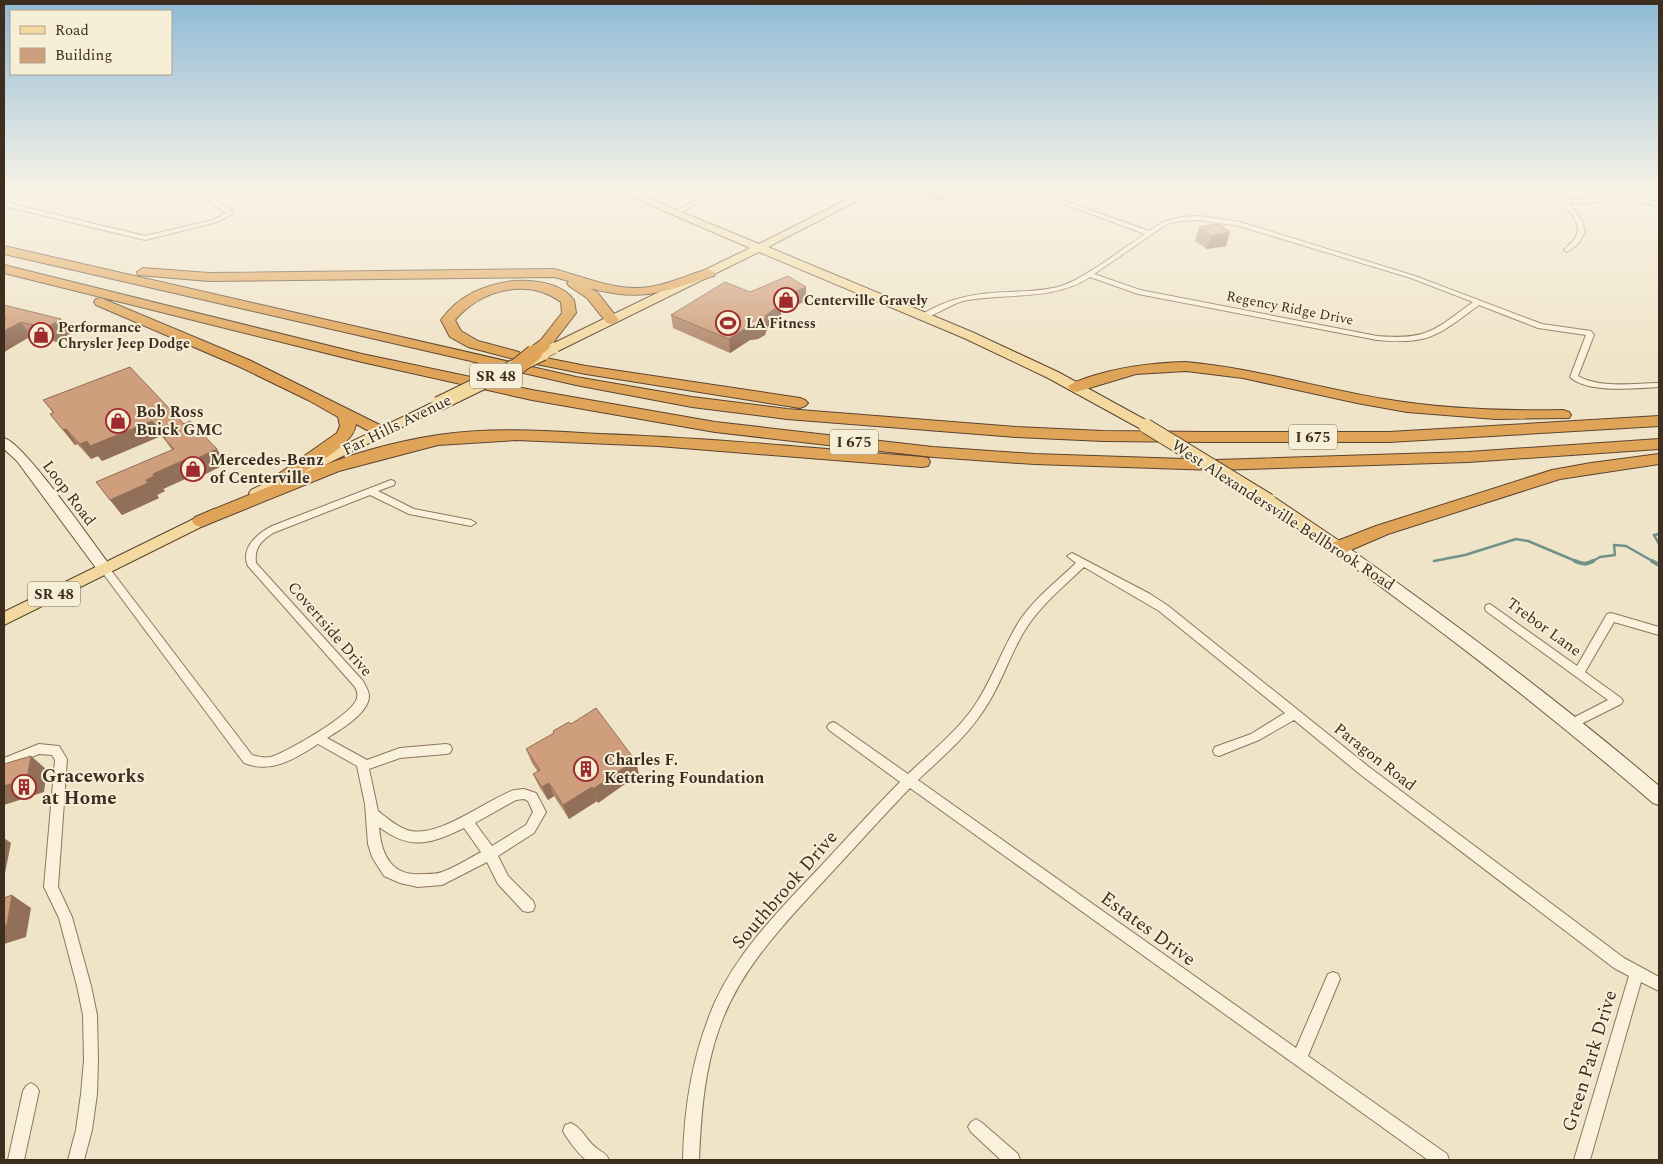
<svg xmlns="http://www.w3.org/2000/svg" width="1663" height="1164" viewBox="0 0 1663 1164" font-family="Spectral,serif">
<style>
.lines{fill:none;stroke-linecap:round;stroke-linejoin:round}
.stream-far1{stroke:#6f938a;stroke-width:2.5}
.stream{stroke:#6f938a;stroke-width:4}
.street-casing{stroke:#8d765c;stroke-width:2}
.secondary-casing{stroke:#6f573f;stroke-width:2}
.primary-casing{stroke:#5b4430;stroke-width:2}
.highway-casing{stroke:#5b4430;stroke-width:2}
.street{fill:#faf1dc;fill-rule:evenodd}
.secondary{fill:#faf1dc;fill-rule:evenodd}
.primary{fill:#f3d9a0;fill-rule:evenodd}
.highway{fill:#e0a458;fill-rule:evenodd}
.primary-bridge-far1-casing{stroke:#5b4430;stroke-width:12;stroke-linecap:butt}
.primary-bridge-casing{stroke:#5b4430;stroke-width:16;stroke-linecap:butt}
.highway-bridge-far1-casing{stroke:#5b4430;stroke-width:14;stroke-linecap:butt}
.highway-bridge-casing{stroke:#5b4430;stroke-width:18;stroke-linecap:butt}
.primary-bridge-far1{stroke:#f3d9a0;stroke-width:11}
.primary-bridge{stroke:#f3d9a0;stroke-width:14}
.highway-bridge-far1{stroke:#e0a458;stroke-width:12}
.highway-bridge{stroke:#e0a458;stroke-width:16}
.wall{fill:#b2896c}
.shaded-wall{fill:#916f58}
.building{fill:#cf9f7d;stroke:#916f58}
.labels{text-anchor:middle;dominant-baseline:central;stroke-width:4;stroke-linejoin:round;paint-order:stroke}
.far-poi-label{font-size:14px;font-weight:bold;fill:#3d2e20;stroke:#f7eed8;text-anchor:start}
.far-street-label{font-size:14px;fill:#3d2e20;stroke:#f7eed8}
.shield{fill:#f7eed8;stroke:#756857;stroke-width:1}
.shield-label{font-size:15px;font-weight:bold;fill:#3d2e20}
.poi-label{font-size:16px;font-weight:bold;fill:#3d2e20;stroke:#f7eed8;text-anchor:start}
.street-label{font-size:16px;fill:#3d2e20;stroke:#f7eed8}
.near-poi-label{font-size:19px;font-weight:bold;fill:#3d2e20;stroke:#f7eed8;text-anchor:start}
.near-street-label{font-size:19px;fill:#3d2e20;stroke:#f7eed8}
</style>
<rect width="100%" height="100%" fill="#f0e4c8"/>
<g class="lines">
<path class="stream-far1" d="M 1659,534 L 1654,535 L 1659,544
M 1434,561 L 1465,555 L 1516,539 L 1528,541 L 1578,562
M 1591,562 L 1600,557 L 1615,555 L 1614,545 L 1626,546 L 1654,562"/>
<path class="stream" d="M 1575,561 C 1582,564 1586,565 1593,561
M 1652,561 L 1659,565"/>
<defs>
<path id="street" d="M 195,191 L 202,191 L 231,210 L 232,214 L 217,222 L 145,240 L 4,206 L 4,202 L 145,236 L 213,220 L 226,213 Z
M 715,191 L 723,191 L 677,214 L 672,213 Z
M 1029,191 L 1037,191 L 1149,231 L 1163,222 L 1181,217 L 1199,216 L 1240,222 L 1415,276 L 1542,324 L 1591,331 L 1594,335 L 1578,376 C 1601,389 1634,383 1659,383 L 1659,387 C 1636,388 1588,394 1570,377 L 1586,335 L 1538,328 L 1479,305 C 1438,335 1430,345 1377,340 L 1138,294 L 1090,277 C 1052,302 1006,292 963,301 C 951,304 929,319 921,319 L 921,315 C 948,298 976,293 1008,292 C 1026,291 1044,291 1061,286 C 1086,278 1122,249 1145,234 ZM 1199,220 L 1239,226 L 1411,278 L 1473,302 C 1433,331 1428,340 1377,336 L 1140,290 L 1094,274 L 1167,224 L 1181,221 Z
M 1509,191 C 1532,190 1555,200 1578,200 C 1590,199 1602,198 1613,195 C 1620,194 1625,191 1632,191 L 1628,194 L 1659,203 L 1659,207 L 1622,197 L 1592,203 L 1569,203 L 1582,221 L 1585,232 L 1577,245 L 1567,252 L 1564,250 C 1567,246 1572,243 1575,238 C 1584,225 1570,212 1562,202 L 1535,198 Z
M 391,480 L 394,481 L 395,483 L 394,485 L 378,491 L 414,509 L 471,520 L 476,523 L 471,526 L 409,514 L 370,495 L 273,533 C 261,541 254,548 256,563 L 363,681 C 365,685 369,691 369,696 C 369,713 340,730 327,738 L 367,760 L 400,748 L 446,744 L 450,745 L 452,749 L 450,753 L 446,754 L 400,758 L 369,769 L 378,811 C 387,818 396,826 407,830 C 437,840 486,800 514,790 L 524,789 L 536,793 L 546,812 L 534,833 L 498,856 L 508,876 L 533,901 L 535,906 L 533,911 L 528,912 L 523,911 L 498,884 L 487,862 L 442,885 L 418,887 L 400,883 L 384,876 L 372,857 L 368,844 L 365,804 L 357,766 L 318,744 C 294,759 272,774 244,763 L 99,568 L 104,564 L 107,565 L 252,755 C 258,757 265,758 271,757 C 287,752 354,714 357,698 C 358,694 357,691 355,687 L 248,566 C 240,548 257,534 272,526 ZM 524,799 L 528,801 L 533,812 L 526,825 L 492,846 L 475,823 L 516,800 ZM 379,827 C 411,851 430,844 464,828 L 481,852 C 468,859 456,867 442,872 C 437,874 429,874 423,874 C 391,877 381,854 379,827 Z
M 1072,553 L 1150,594 L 1167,605 L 1369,767 L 1624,958 L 1659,977 L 1659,991 L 1641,982 L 1590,1160 L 1574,1160 L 1629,976 L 1614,968 L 1361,775 L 1294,720 L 1259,740 L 1219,756 L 1215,755 L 1213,751 L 1215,747 L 1251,734 L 1285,713 L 1159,611 L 1084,567 C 1062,588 1037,608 1022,635 C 1007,662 998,692 979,717 C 962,741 939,760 918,780 L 1296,1048 L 1328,974 L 1333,972 L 1338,974 L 1340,979 L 1308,1056 L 1447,1154 L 1449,1160 L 1428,1160 L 910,788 C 883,816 858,844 832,872 C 789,919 740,967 719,1029 C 704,1071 701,1116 699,1160 L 683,1160 C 684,1105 693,1052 715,1002 C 739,950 781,908 820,867 C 846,839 873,809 900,782 L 829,730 L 827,727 L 829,724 L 833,722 L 837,724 L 908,774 C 930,753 955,733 973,708 C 992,681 1002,648 1020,620 C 1035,598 1057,581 1076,563 L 1067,556 Z
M 1490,604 L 1577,666 L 1607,614 L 1611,613 L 1659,627 L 1659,635 L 1614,622 L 1585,672 L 1621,698 L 1623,701 L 1621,704 L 1571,729 L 1567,727 L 1565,724 L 1567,721 L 1608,700 L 1486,611 L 1485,608 L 1486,605 Z
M 39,744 L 59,746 L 67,759 L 58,887 L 72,917 L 91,986 L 97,1015 L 98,1060 L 97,1094 L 92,1130 L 84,1160 L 68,1160 L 76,1130 L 81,1094 L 84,1060 L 83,1015 L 77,986 L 59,918 L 44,887 L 55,760 L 52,755 L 39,754 L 4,768 L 4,758 Z
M 31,1083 L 36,1086 L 39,1091 L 24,1160 L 8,1160 L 23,1091 L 26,1086 Z
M 976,1119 L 981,1122 L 1018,1154 L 1020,1160 L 1001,1160 L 971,1132 L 968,1127 L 971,1122 Z
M 571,1123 C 582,1128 586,1139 594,1146 C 600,1152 606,1152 609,1160 C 603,1160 593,1162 587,1160 C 581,1158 566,1137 563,1131 L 565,1125 Z"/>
<path id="secondary" d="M 4,438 C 24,443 92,542 109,564 L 111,568 L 109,572 L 104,573 L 99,572 L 17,461 L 4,449 Z
M 1338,543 L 1343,544 C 1452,621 1558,700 1659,786 L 1659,805 L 1653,803 C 1550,714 1443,631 1333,552 L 1331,548 L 1333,544 Z"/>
<path id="primary" d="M 618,191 L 631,191 L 759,244 L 864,191 L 876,191 L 768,247 L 972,332 L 1058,372 L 1151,423 L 1153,426 L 1146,430 L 1141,429 L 1048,378 L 964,338 L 759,252 L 558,351 L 550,351 L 548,348 L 550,345 L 750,248 Z
M 438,400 L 445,404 L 443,407 L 261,496 L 251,496 L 249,493 L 251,490 Z
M 1269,496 L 1274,497 L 1344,544 L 1346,548 L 1344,552 L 1338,554 L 1332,552 L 1264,505 L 1262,501 L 1264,497 Z
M 214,509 L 219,510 L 222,514 L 219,518 L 4,625 L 4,612 Z"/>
<path id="highway" d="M 4,246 L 576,377 L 692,397 L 787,409 L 1016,427 L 1103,431 L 1207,432 L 1389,432 L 1659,416 L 1659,426 L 1389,442 L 1207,442 L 1103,441 L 1016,437 L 787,419 L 692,407 L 576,385 L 4,254 Z
M 4,265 L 362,354 L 532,390 L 715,422 L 933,447 L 1034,454 L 1215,460 L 1468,452 L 1659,439 L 1659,449 L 1468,462 L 1215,470 L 1034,464 L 933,457 L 715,432 L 532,400 L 362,362 L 4,273 Z
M 143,268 L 209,273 L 554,269 C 585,277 617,292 649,287 C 670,284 689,274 709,269 L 715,273 L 714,276 C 663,291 644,303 590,288 L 597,292 L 619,320 L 612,324 L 607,323 L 587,298 L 569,286 L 567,283 L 569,281 L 554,277 L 209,281 L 138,275 L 137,272 Z
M 513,281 C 534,280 560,282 574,300 L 576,313 L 549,348 L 539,348 L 537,345 L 562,313 L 561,302 C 527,277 481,290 455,320 L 461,331 L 478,341 L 519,352 L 521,355 L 519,358 L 514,359 L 468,347 L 450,337 L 441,320 C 459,295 484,285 513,281 Z
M 101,298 L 249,360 L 388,429 L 390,432 L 388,435 L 376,435 L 356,424 C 354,444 318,462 303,473 C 345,456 392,442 438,435 C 491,427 547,431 600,434 C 708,438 815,448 922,457 L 928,458 L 930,462 L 928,466 L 922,467 L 658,446 L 516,440 L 438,445 L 339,471 L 201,527 L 195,525 L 192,521 L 195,517 L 278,483 L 275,479 L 277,475 L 337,433 L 340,426 L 338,417 L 308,400 L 238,366 L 96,305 L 94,302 L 96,299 Z
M 541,357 L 586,366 L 800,398 L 805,400 L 808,403 L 805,406 L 800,408 L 586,374 L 536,364 L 534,361 L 536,358 Z
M 1186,362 C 1253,368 1318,388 1384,399 C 1443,409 1503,411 1563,410 L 1569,412 L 1571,415 L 1569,418 L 1496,419 L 1407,412 L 1357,403 L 1243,378 L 1186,371 L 1136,374 L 1076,392 L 1071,390 L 1068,387 C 1072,382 1079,381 1086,378 C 1119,367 1151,363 1186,362 Z
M 1659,454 L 1659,464 L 1560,479 L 1388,534 L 1344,553 L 1338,554 L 1332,553 L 1329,548 L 1332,543 L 1376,526 L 1552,470 L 1591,463 Z"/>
</defs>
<use href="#street" class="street-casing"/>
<use href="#secondary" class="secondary-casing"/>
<use href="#primary" class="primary-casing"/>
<use href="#highway" class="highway-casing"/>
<use href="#street" class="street"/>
<use href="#secondary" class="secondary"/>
<use href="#primary" class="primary"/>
<use href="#highway" class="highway"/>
<defs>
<path id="primary-bridge-far1" d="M 541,354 L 554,348"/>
<path id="primary-bridge" d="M 438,404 L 543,353
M 1146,426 L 1269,501"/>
<path id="highway-bridge-far1" d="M 532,354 L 544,345"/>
<path id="highway-bridge" d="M 518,366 L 534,353"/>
</defs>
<use href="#primary-bridge-far1" class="primary-bridge-far1-casing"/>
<use href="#primary-bridge" class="primary-bridge-casing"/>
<use href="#highway-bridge-far1" class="highway-bridge-far1-casing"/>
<use href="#highway-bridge" class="highway-bridge-casing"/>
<use href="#primary-bridge-far1" class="primary-bridge-far1"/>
<use href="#primary-bridge" class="primary-bridge"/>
<use href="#highway-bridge-far1" class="highway-bridge-far1"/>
<use href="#highway-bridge" class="highway-bridge"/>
</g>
<path class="wall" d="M 921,191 L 952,191 L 952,195 L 939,202 L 921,195 Z
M 1199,227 L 1226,246 L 1207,249 L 1195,241 Z
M 806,287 L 806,301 L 781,312 L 781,318 L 767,329 L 765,335 L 758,339 L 750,340 L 730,353 L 673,328 L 671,315 L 750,292 Z
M 4,305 L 61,319 L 71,333 L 56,342 L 31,336 L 4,352 Z
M 43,400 L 184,424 L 217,449 L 226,464 L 197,478 L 194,475 L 163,489 L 165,491 L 157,495 L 159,498 L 122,515 L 96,482 L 172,450 L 165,440 L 161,436 L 102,461 L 98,456 L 91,459 L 77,444 L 75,445 L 50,414 L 53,413 Z
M 571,724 L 635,760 L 639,774 L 598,803 L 597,801 L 569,819 L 554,796 L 548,800 L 540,788 L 533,774 L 538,772 L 532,763 L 526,749 L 554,733 L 553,731 Z"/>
<path class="shaded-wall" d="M 943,191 L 952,191 L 952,195 L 939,202 L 940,192 Z
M 1230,232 L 1226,246 L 1207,249 L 1211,236 Z
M 806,287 L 806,301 L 781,312 L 781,318 L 767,329 L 765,335 L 758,339 L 750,340 L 730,353 L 729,339 L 773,301 Z
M 61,319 L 71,333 L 56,342 L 46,328 Z
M 21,322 L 31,336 L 4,352 L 4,331 Z
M 152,421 L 161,436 L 102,461 L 90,446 Z
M 66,429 L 77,444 L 75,445 L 63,430 Z
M 87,441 L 98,456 L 91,459 L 80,444 Z
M 217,449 L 226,464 L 197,478 L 187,463 Z
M 184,460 L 194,475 L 163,489 L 165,491 L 157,495 L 159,498 L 122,515 L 110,500 L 153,474 Z
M 31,756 L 47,770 L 44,792 L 4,805 L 4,786 Z
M 635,760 L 639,774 L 598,803 L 593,789 Z
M 549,783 L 554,796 L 548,800 L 542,787 Z
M 592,787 L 597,801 L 569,819 L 563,805 Z
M 4,838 L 11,843 L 4,878 Z
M 12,895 L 31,908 L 26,937 L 4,944 L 4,926 Z"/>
<path class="building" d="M 1219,224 L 1230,232 L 1211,236 L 1199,227 Z
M 788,276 L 806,287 L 773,301 L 781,304 L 766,315 L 764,321 L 757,325 L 749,326 L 729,339 L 671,315 L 725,282 L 750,292 Z
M 4,305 L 61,319 L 46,328 L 21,322 L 4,331 L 4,320 L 6,318 L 4,318 Z
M 130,367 L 184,424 L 190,421 L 217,449 L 187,463 L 184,460 L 153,474 L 154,476 L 146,480 L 148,483 L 110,500 L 96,482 L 174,449 L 164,438 L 166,437 L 152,421 L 90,446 L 87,441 L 80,444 L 66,429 L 63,430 L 50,414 L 54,412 L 43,400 Z
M 596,708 L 635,760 L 593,789 L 592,787 L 563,805 L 549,783 L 542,787 L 533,774 L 540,770 L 526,749 L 554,733 L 553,731 L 569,722 L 571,724 Z
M 31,756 L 27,779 L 4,786 L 4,764 Z
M 12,895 L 7,925 L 4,926 L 4,898 Z"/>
<linearGradient id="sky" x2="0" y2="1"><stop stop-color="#8fbad6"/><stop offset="0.54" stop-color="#f8f3e6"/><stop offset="1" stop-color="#f8f3e6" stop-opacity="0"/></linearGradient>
<rect width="1663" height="354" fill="url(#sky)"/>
<defs>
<symbol id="shop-ring" viewBox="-11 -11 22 22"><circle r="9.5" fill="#f7eed8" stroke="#9e2a2b" stroke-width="1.5"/><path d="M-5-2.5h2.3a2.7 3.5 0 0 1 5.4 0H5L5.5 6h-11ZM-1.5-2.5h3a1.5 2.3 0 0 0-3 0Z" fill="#9e2a2b"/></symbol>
<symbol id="stadium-ring" viewBox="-11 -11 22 22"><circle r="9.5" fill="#f7eed8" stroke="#9e2a2b" stroke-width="1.5"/><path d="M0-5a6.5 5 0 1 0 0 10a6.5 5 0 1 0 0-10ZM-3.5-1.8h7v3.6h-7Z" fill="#9e2a2b"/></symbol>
<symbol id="building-ring" viewBox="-11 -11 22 22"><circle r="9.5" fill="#f7eed8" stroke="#9e2a2b" stroke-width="1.5"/><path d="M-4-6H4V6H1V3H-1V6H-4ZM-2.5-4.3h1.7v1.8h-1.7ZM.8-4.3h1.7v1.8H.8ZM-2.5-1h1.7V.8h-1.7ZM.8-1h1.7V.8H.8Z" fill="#9e2a2b"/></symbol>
</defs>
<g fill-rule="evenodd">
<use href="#shop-ring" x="772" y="286" width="28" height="28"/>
<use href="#stadium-ring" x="714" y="309" width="28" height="28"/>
<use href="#shop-ring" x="27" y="321" width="28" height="28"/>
<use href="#shop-ring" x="104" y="407" width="28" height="28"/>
<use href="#shop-ring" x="179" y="455" width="28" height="28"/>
<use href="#building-ring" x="572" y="755" width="28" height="28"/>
<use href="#building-ring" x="10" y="773" width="28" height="28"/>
</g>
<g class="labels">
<g class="far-poi-label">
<text x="804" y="300">Centerville Gravely</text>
<text x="746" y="323">LA Fitness</text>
<text x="58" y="327">Performance<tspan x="58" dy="16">Chrysler Jeep Dodge</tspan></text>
</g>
<g class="far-street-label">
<text transform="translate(1290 308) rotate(11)">Regency Ridge Drive</text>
</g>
<g class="shield">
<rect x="470" y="363.5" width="52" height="25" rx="4"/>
<rect x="1289" y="424.5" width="48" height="25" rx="4"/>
<rect x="830" y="429.5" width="48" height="25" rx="4"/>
<rect x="28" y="581.5" width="52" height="25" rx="4"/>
</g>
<g class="shield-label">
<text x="496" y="376">SR 48</text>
<text x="1313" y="437">I 675</text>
<text x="854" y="442">I 675</text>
<text x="54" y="594">SR 48</text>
</g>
<g class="poi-label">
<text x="136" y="412">Bob Ross<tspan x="136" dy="18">Buick GMC</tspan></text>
<text x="210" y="460">Mercedes-Benz<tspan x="210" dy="18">of Centerville</tspan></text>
<text x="604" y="760">Charles F.<tspan x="604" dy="18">Kettering Foundation</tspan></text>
</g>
<g class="street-label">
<text transform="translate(397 425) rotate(-26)">Far Hills Avenue</text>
<text transform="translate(69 493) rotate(53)">Loop Road</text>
<text transform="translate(1283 515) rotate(33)">West Alexandersville Bellbrook Road</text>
<text transform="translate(1544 627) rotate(36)">Trebor Lane</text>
<text transform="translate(330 629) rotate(49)">Covertside Drive</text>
<text transform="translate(1375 757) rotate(38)">Paragon Road</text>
</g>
<g class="near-poi-label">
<text x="42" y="776">Graceworks<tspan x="42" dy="22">at Home</tspan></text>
</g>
<g class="near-street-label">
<text transform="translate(785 890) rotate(-49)">Southbrook Drive</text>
<text transform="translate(1148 929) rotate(36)">Estates Drive</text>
<text transform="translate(1590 1061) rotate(-73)">Green Park Drive</text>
</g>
</g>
<rect width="1663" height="1164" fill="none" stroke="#3d2e20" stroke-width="10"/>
<rect x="10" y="10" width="162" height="65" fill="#f7eed8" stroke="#ada18e"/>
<rect x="20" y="26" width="25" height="8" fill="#f3d9a0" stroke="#ada18e"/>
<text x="55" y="35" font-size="15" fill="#3d2e20">Road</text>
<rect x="20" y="48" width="25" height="15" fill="#cf9f7d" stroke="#ada18e"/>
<text x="55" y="60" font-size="15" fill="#3d2e20">Building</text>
</svg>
